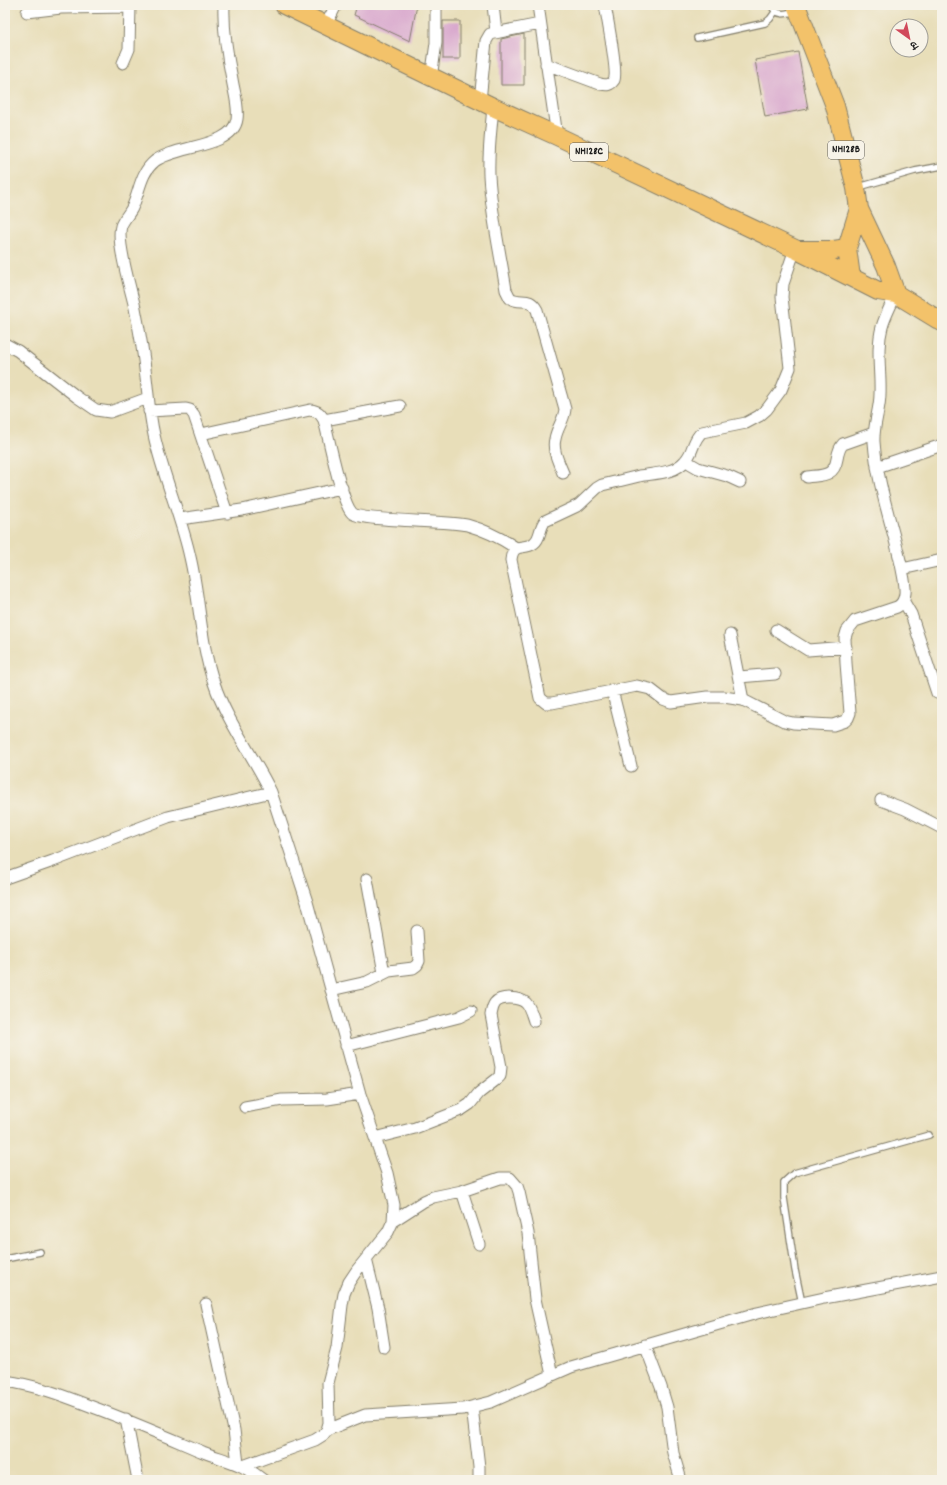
<svg xmlns="http://www.w3.org/2000/svg" width="947" height="1485" viewBox="0 0 947 1485" font-family="Dekko,'Playpen Sans Deva',sans-serif">
<style>
.building{fill:#d9a9ce}
.lines{fill:none;stroke-linecap:round;stroke-linejoin:round}
.service-casing{stroke:#827d6a;stroke-width:8}
.minor-casing{stroke:#827d6a;stroke-width:13}
.trunk-casing{stroke:#827d6a;stroke-width:20}
.service{stroke:#fff;stroke-width:5.5}
.minor{stroke:#fff;stroke-width:11}
.trunk{stroke:#f3c26a;stroke-width:18}
.labels{text-anchor:middle;dominant-baseline:central;stroke-width:3;stroke-linejoin:round;paint-order:stroke}
.shield{fill:#f7f3e8;stroke:#5e5c59;stroke-width:1}
.shield-label{font-size:11px;font-weight:bold;fill:#1c1c1c}
</style>
<rect width="100%" height="100%" fill="#f7f3e8"/>
<filter id="ink" filterUnits="userSpaceOnUse"><feTurbulence type="fractalNoise" baseFrequency=".025" numOctaves="2"/><feDisplacementMap in="SourceGraphic" scale="8" xChannelSelector="R" yChannelSelector="G"/><feConvolveMatrix kernelMatrix="1 2 1 2 8 2 1 2 1" color-interpolation-filters="sRGB"/></filter>
<filter id="wash" filterUnits="userSpaceOnUse"><feTurbulence type="fractalNoise" baseFrequency=".012" numOctaves="4" result="noise"/><feDisplacementMap in="SourceGraphic" scale="16" xChannelSelector="R" yChannelSelector="G"/><feGaussianBlur stdDeviation="0.9" result="paint"/><feColorMatrix in="noise" values="0 0 0 0 0 0 0 0 0 0 0 0 0 0 0 0 0 1.4 0 .05"/><feComposite in="paint" operator="in"/></filter>
<g filter="url(#wash)">
<rect width="100%" height="100%" fill="#e8deb9"/>
<g id="blocks">
<path class="building" d="M 357,5 L 417,5 L 410,41 L 354,15 Z
M 443,21 L 460,21 L 460,59 L 443,59 Z
M 524,34 L 524,85 L 501,85 L 501,39 Z
M 798,52 L 808,109 L 765,117 L 755,60 Z"/>
</g>
</g>
<g filter="url(#ink)">
<use href="#blocks" fill-opacity="0" stroke="#827d6a" stroke-width="1"/>
<g class="lines">
<defs>
<path id="service" d="M 771,5 C 777,17 786,14 796,11
M 697,38 L 765,23 L 770,19 L 775,12
M 859,187 L 915,171 L 942,166
M 5,1259 L 40,1252
M 802,1303 L 795,1270 L 784,1198 L 784,1182 L 794,1173 L 929,1135"/>
<path id="minor" d="M 224,5 C 223,30 227,55 232,79 C 234,92 239,106 237,119 C 233,148 176,145 155,161 C 140,173 140,191 132,208 C 129,214 123,220 121,226 C 116,242 131,290 135,308 C 139,329 143,349 145,369 C 148,391 149,413 154,435 C 163,476 181,516 190,557 C 200,599 200,643 214,683 C 227,722 253,755 271,792 L 307,902 L 360,1094 L 387,1173 L 394,1205 L 393,1221 L 388,1232 L 357,1270 L 349,1282 L 344,1294 L 342,1305 L 337,1348 L 328,1383 L 329,1423 L 327,1430 L 323,1435 L 315,1440 L 243,1466
M 493,5 L 496,32
M 538,5 L 557,136
M 27,12 L 61,8 L 130,7
M 326,25 L 336,5
M 123,63 L 129,49 L 130,5
M 546,64 L 600,84 C 606,85 610,86 614,80 C 618,73 607,17 605,5
M 431,78 L 436,43 L 436,5
M 480,101 L 486,41 L 490,34 L 540,24
M 493,107 C 491,130 488,152 489,175 C 491,213 500,252 506,290 L 510,298 C 521,305 529,295 537,310 L 565,409 C 564,421 557,427 555,439 C 552,450 559,463 563,473
M 795,249 L 783,284 L 782,297 L 790,368 L 781,390 L 767,409 L 759,416 L 746,423 L 702,432 C 692,440 694,452 685,461 C 674,474 655,473 639,476 C 627,479 615,482 602,485 L 597,488 L 579,505 L 545,521 C 539,528 541,538 534,543 C 524,551 513,541 511,560 L 540,698 L 546,703 L 552,703 L 637,686 L 650,689 L 663,699 L 671,702 L 707,697 L 724,697 L 743,700 L 784,721 L 793,723 L 833,725 L 845,721 L 848,718 L 850,713 L 846,663 L 845,638 L 847,631 L 855,621 L 897,607 C 910,600 904,581 902,569 C 893,527 877,484 874,442 C 873,425 880,410 880,394 C 881,372 876,349 882,327 C 885,316 891,305 896,294
M 5,344 L 18,351 L 77,397 L 96,410 L 110,412 L 148,398
M 149,411 L 186,409 L 190,410 L 194,415 L 227,513
M 324,420 L 400,406
M 201,434 L 310,410 C 318,411 320,413 324,420 C 329,438 341,502 352,513 C 361,522 447,520 467,525 C 485,530 501,538 516,548
M 686,461 L 698,468 L 727,476 L 740,482
M 877,467 L 942,445
M 807,477 C 822,475 834,477 837,459 C 838,453 839,448 843,444 L 874,433
M 180,519 L 242,510 L 342,488
M 902,569 L 942,560
M 904,602 L 911,614 L 937,693
M 776,630 L 808,650 L 846,647
M 730,635 L 743,700
M 739,677 L 775,674
M 612,690 L 631,766
M 881,800 L 905,809 L 942,828
M 5,878 L 53,861 L 168,817 L 271,792
M 367,879 L 384,973
M 331,990 L 367,982 L 389,971 L 413,968 L 417,965 L 419,961 L 417,931
M 346,1046 L 459,1017 L 471,1011
M 245,1107 L 282,1100 L 327,1099 L 360,1094
M 375,1138 L 415,1128 L 461,1110 L 470,1104 L 479,1093 L 497,1079 L 500,1076 L 501,1067 L 491,1015 C 492,1011 492,1007 495,1003 C 501,996 519,997 526,1003 C 530,1007 532,1015 534,1021
M 462,1191 L 479,1244
M 393,1221 L 424,1201 L 433,1197 L 462,1191 L 500,1178 L 510,1178 L 517,1186 L 519,1192 L 528,1233 L 535,1299 L 552,1375
M 366,1259 L 378,1308 L 384,1347
M 206,1304 L 234,1430 L 238,1464
M 645,1345 L 661,1387 L 667,1407 L 673,1453 L 681,1480
M 5,1381 C 35,1385 62,1395 90,1406 C 128,1420 165,1436 203,1452 C 226,1461 243,1463 263,1480
M 472,1407 L 479,1467 L 479,1480
M 126,1419 L 138,1480
M 327,1430 L 365,1415 L 463,1409 L 491,1402 L 571,1367 L 757,1313 L 824,1298 L 942,1276"/>
<path id="trunk" d="M 284,5 L 493,107 L 557,136 L 795,249 L 878,291 L 896,294 L 942,322
M 796,5 L 835,106 L 856,188 L 859,209 L 886,266 L 896,294
M 800,250 L 834,250 L 847,248
M 851,277 L 847,248 L 859,209"/>
</defs>
<use href="#service" class="service-casing"/>
<use href="#minor" class="minor-casing"/>
<use href="#trunk" class="trunk-casing"/>
<use href="#service" class="service"/>
<use href="#minor" class="minor"/>
<use href="#trunk" class="trunk"/>
</g>
</g>
<g class="labels">
<g class="shield">
<rect x="828" y="141" width="36" height="18" rx="3"/>
<rect x="570" y="143" width="38" height="18" rx="3"/>
</g>
<g class="shield-label">
<text x="846" y="150">NH128B</text>
<text x="589" y="152">NH128C</text>
</g>
</g>
<rect width="947" height="1485" fill="none" stroke="#f7f3e8" stroke-width="20"/>
<g transform="translate(909 38) rotate(147)"><circle r="19" fill="#f7f3e8" stroke="#9f9d96"/>
<path d="M0-3L7 15L0 10L-7 15Z" fill="#d1495b"/>
<text y="-6" font-size="11" font-weight="bold" text-anchor="middle" fill="#1c1c1c">उ</text>
</g>
</svg>
